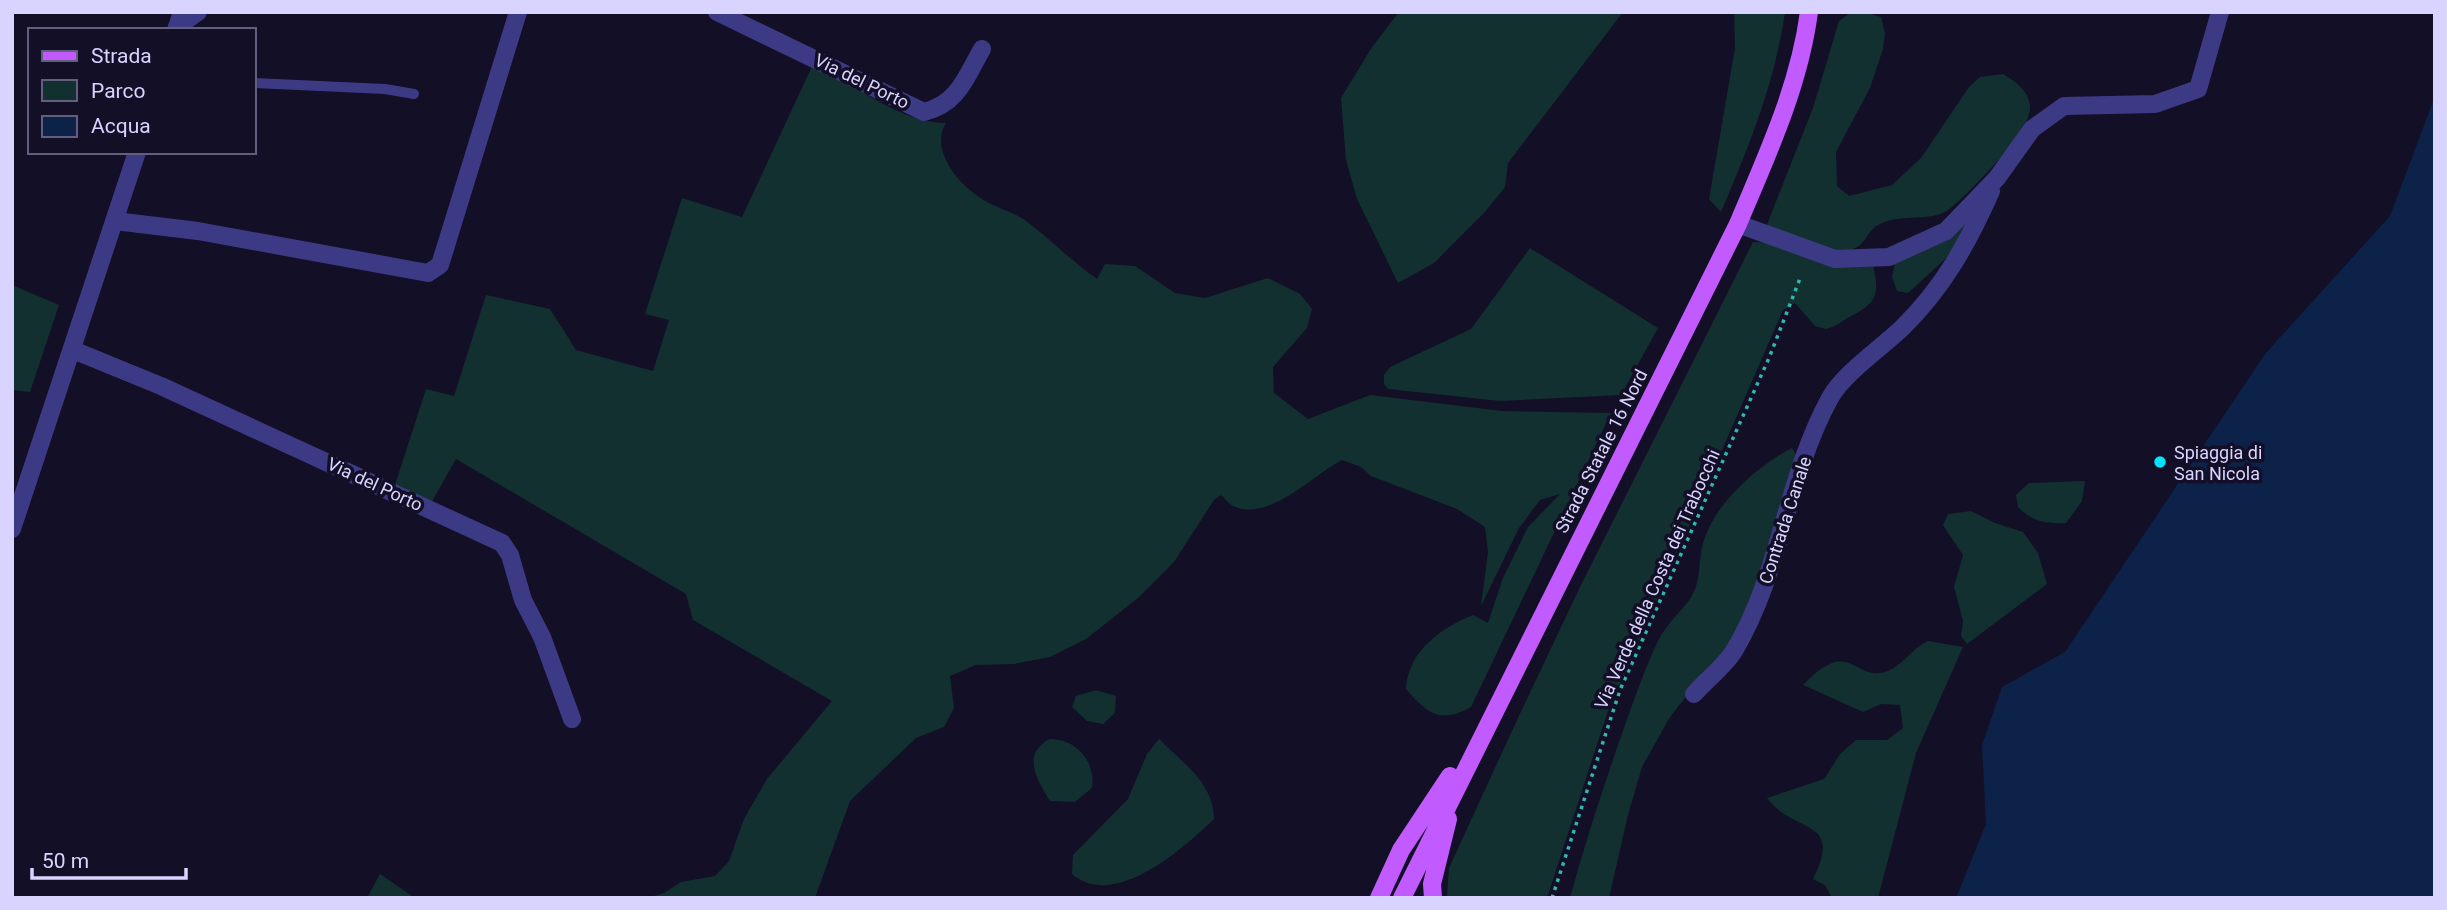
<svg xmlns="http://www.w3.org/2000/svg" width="2447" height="910" viewBox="0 0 2447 910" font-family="Roboto,sans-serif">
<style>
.green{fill:#12302f}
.water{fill:#0c2248}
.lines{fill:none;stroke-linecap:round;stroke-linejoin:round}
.path{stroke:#2fb8b0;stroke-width:3.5;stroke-dasharray:3.5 5;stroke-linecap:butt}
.service{stroke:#3d3a85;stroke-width:10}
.minor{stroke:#3d3a85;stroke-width:18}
.tertiary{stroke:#3d3a85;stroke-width:18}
.primary{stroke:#c25bff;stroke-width:18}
.poi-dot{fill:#00e5ff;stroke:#130f26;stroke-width:2.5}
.labels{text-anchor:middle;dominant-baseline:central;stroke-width:7;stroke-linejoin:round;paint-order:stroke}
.street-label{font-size:18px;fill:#d9d4ff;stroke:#130f26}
.poi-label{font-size:18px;fill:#d9d4ff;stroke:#130f26;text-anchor:start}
</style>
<rect width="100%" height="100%" fill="#130f26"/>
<path class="green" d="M 1399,12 L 1623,12 L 1508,163 L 1505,187 L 1485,212 L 1434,263 L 1398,283 L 1357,199 L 1346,160 L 1341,98 L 1372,47 Z
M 1734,12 L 1785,12 C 1775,83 1749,146 1721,212 L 1709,199 L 1735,48 Z
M 1864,12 L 1881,17 L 1885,33 L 1883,49 L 1870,88 L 1836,152 L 1837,186 L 1849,196 L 1892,185 L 1921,158 L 1969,87 L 1980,77 L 2003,74 C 2015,81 2028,90 2030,105 C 2031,111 2026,124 2023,130 C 2016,142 1957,207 1945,212 C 1923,222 1900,213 1878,225 C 1870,229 1867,239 1860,245 C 1855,249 1847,251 1840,253 L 1766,227 L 1813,108 L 1839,21 L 1850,13 Z
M 814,62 C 853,84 900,123 946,123 C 929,150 959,185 982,199 C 997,209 1016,212 1030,224 C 1053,242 1073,262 1097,279 L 1105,264 L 1135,266 L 1175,293 L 1205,298 L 1268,278 L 1300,294 L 1312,309 L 1307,328 L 1273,367 L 1274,393 L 1308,419 L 1370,395 L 1502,411 L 1611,413 L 1471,707 C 1441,724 1427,714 1406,689 C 1408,651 1441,628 1473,615 L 1488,623 L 1503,578 L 1528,527 L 1560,494 L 1540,500 L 1519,528 L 1481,606 L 1488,552 L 1485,527 L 1457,509 L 1371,476 L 1361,467 L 1342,460 C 1314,474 1269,523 1233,506 C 1229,504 1224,498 1221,495 L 1214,500 L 1174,562 L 1138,598 L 1086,639 L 1050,657 L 1014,664 L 976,665 L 950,676 L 954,708 L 944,727 L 916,738 L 850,801 L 815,898 L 647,898 L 664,893 L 681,882 L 715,876 L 729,861 L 744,819 L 767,779 L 832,701 L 693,620 L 686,594 L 456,459 L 430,505 L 394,488 L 426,389 L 454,396 L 486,295 L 550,309 L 576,350 L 653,371 L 669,320 L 645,314 L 682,198 L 742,217 Z
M 1995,197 L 1995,203 L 1954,251 L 1908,293 L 1897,291 L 1892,277 L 1896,259 Z
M 1753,242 L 1773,243 L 1829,264 L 1873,265 C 1880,294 1877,303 1851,316 C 1842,321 1836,327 1826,329 L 1815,326 L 1795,303 L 1783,310 L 1607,714 L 1547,898 L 1447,898 L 1449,868 L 1517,720 L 1580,587 Z
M 1530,248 L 1658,328 L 1621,395 L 1500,401 L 1388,389 L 1384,384 L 1384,375 L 1390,367 L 1471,329 Z
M 12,285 L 59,305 L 30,392 L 12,390 Z
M 1792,448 L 1799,459 L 1780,529 L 1732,652 L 1699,680 L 1670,717 L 1642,767 L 1628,815 L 1609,898 L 1570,898 C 1586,839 1605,782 1625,725 C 1635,697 1645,668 1658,641 C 1666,624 1679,614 1690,599 C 1701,582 1698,567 1702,548 C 1710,507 1757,466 1792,448 Z
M 2085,481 L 2082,501 L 2066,523 C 2045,524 2033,522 2018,507 L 2016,495 L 2029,483 Z
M 1971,511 L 1995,523 L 2023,532 L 2038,553 L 2047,584 L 1967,644 L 1961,636 L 1963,621 L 1954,587 L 1963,555 L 1943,525 L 1948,514 Z
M 1928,641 L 1963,647 L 1916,753 L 1878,898 L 1832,898 L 1825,885 L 1813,879 C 1844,817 1794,835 1767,798 L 1824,779 L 1840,754 L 1856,740 L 1887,740 L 1903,728 L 1900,705 L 1881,704 L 1863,712 L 1803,685 C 1852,634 1853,684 1888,671 C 1903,665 1912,648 1928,641 Z
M 1096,690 L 1116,696 L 1115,713 L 1103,724 L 1087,721 L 1072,707 L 1076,696 Z
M 1050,739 C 1076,739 1096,761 1092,788 L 1075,802 L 1050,801 C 1038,781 1020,754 1050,739 Z
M 1159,739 C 1182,762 1214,783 1214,819 C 1182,850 1114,910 1072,874 L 1073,855 L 1128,799 L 1147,754 Z
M 380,874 L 415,898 L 367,898 Z"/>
<path class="water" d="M 2435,96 L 2435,898 L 1956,898 L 1986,824 L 1982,745 L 2002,687 L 2065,652 L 2265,354 L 2390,216 Z"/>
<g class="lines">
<path class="path" d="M 1552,898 L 1620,690 L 1769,358 L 1801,276"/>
<path class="service" d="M 254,83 L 385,89 L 414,94"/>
<path class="minor" d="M 717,12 L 924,112 C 958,104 966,77 982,49
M 177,27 L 198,12
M 115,221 L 198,231 L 428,273 L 440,265 L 518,12
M 1738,224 L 1835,259 L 1889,257 L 1946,231 L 1997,178 L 2032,129 L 2064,106 L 2155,104 L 2198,89 L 2220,12
M 73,350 L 161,386 L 502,543 L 510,555 L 523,600 L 542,637 L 572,719
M 1694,694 C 1706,680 1724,667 1734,651 C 1781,573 1786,478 1830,398 C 1843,374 1881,348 1902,328 C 1943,288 1968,243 1991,191"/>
<path class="tertiary" d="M 176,30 L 182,12
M 12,529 L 137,152"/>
<path class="primary" d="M 1379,898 L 1401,850 L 1450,776
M 1402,898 L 1738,224 C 1767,155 1799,87 1809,12
M 1433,898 L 1432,884 L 1448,819"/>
</g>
<circle class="poi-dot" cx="2160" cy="462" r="7"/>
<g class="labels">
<g class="street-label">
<text transform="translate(862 81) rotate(26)">Via del Porto</text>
<text transform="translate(1601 451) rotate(-63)">Strada Statale 16 Nord</text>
<text transform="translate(375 484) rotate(25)">Via del Porto</text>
<text transform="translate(1785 520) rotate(-72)">Contrada Canale</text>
<text transform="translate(1657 579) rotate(-66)">Via Verde della Costa dei Trabocchi</text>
</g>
<g class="poi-label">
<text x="2174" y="452">Spiaggia di<tspan x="2174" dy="21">San Nicola</tspan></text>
</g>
</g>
<rect width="2447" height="910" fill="none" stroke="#d9d4ff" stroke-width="28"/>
<rect x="28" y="28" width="228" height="126" fill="#130f26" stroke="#625e7d" stroke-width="2"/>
<rect x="42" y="51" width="35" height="10" fill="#c25bff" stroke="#625e7d" stroke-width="2"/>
<text x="91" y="63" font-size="21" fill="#d9d4ff">Strada</text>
<rect x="42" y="80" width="35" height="21" fill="#12302f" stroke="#625e7d" stroke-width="2"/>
<text x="91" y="98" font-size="21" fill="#d9d4ff">Parco</text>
<rect x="42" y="116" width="35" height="21" fill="#0c2248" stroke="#625e7d" stroke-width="2"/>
<text x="91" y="133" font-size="21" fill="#d9d4ff">Acqua</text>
<path d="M32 868v10h154v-10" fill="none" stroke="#d9d4ff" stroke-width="3.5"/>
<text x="42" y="868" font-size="21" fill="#d9d4ff" stroke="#130f26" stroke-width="5" paint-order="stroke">50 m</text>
</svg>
